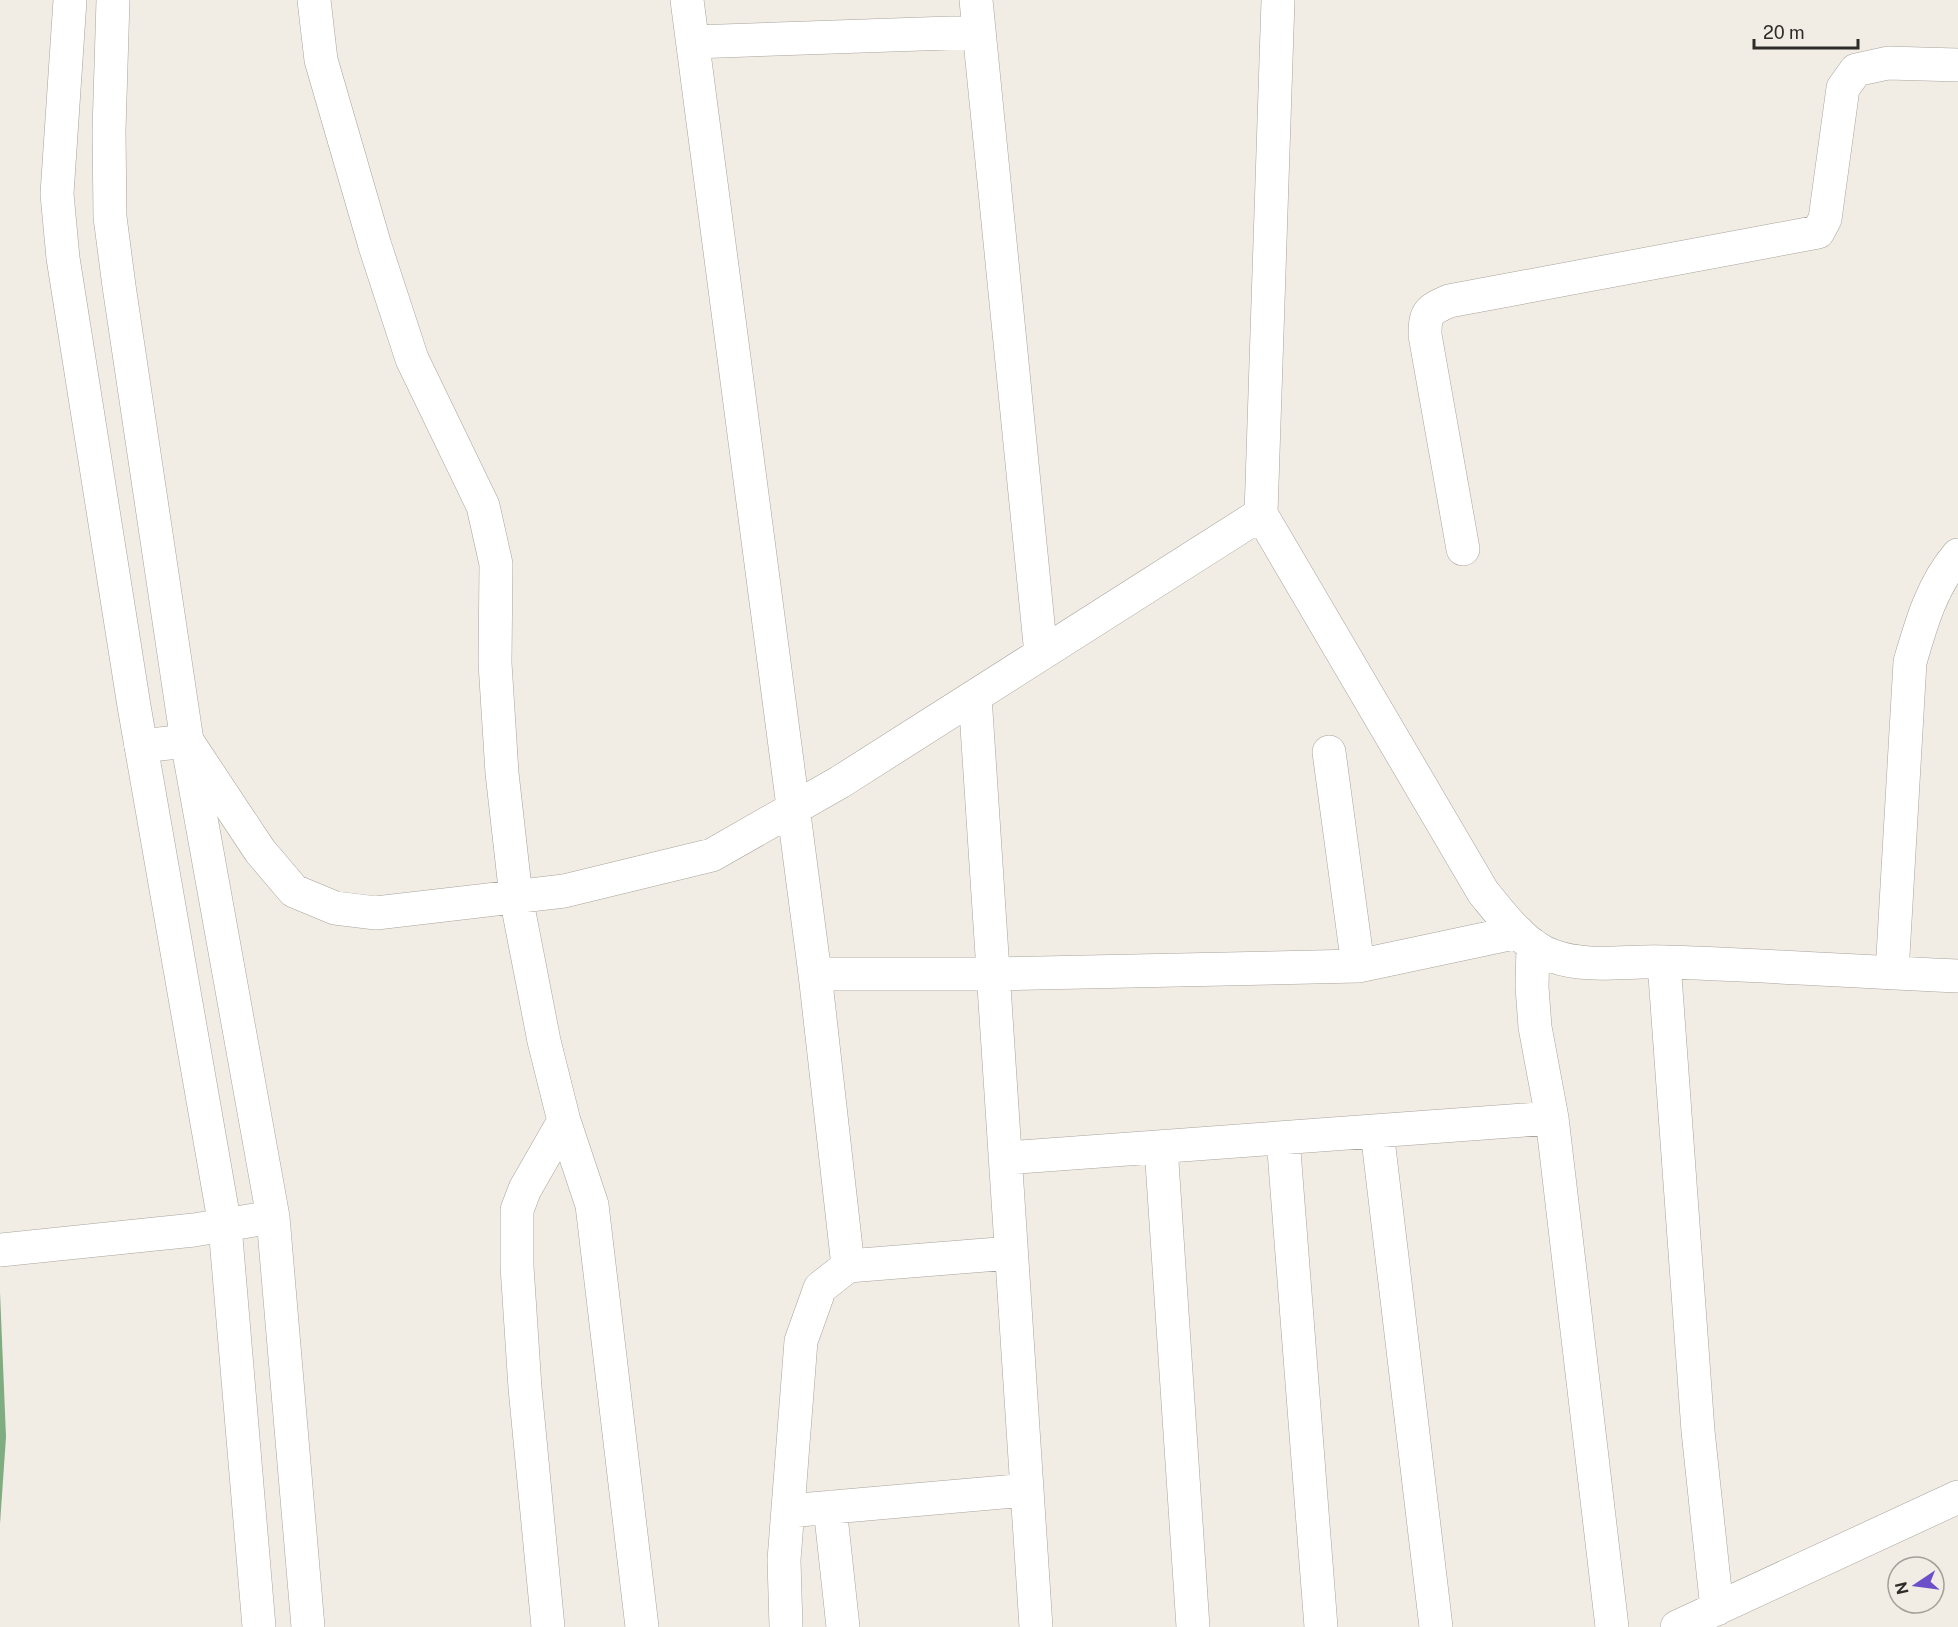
<svg xmlns="http://www.w3.org/2000/svg" width="1958" height="1627" viewBox="0 0 1958 1627" font-family="'Public Sans',sans-serif">
<style>
.water{fill:#80ac81}
.lines{fill:none;stroke-linecap:round;stroke-linejoin:round}
.minor-casing{stroke:#a8a39b;stroke-width:34}
.tertiary-casing{stroke:#a8a39b;stroke-width:34}
.minor{stroke:#fff;stroke-width:33}
.tertiary{stroke:#fff;stroke-width:33}
</style>
<rect width="100%" height="100%" fill="#f2ede4"/>
<path class="water" d="M 0,1292 L 6,1437 L 0,1524 Z"/>
<g class="lines">
<defs>
<path id="minor" d="M 314,0 L 321,60 L 375,246 L 412,359 L 483,506 L 496,564 L 495,663 L 502,773 L 516,897 L 544,1041 L 564,1121 L 592,1205 L 642,1627
M 687,0 L 815,974 L 848,1266
M 976,0 L 1041,654
M 1278,0 L 1261,514 L 1483,892 C 1501,914 1525,947 1553,956 C 1587,969 1630,960 1666,962 C 1763,965 1861,972 1958,976
M 693,42 L 979,32
M 1463,549 L 1425,335 C 1425,312 1429,310 1449,301 L 1818,232 L 1825,219 L 1843,88 L 1856,70 L 1888,63 L 1958,65
M 975,696 L 1036,1627
M 141,746 L 187,741 L 260,851 L 294,891 L 335,908 L 376,913 L 564,891 L 712,855 L 840,782 L 1261,514
M 1329,752 L 1358,966
M 1533,945 L 1532,987 L 1535,1027 L 1552,1118 L 1612,1627
M 1664,962 L 1698,1431 L 1717,1609
M 1892,973 L 1910,662 C 1921,624 1932,585 1958,555
M 815,974 L 993,974 L 1358,966 L 1518,932
M 1377,1131 L 1436,1627
M 1283,1138 L 1321,1627
M 1161,1147 L 1193,1627
M 1005,1158 L 1552,1118
M 830,1507 L 843,1627
M 788,1511 L 1027,1490
M 548,1627 L 525,1388 L 517,1266 L 517,1210 L 525,1189 L 564,1121
M 786,1627 L 784,1560 L 801,1341 L 820,1288 L 848,1266 L 1011,1253
M 1677,1627 L 1958,1497"/>
<path id="tertiary" d="M 70,0 L 57,194 L 63,258 L 134,706 L 225,1226 L 259,1627
M 113,0 L 109,131 L 110,217 L 119,286 L 187,741 L 273,1217 L 308,1627
M 0,1250 L 194,1230 L 273,1217"/>
</defs>
<use href="#minor" class="minor-casing"/>
<use href="#tertiary" class="tertiary-casing"/>
<use href="#minor" class="minor"/>
<use href="#tertiary" class="tertiary"/>
</g>
<g transform="translate(1916 1585) rotate(257)"><circle r="28" fill="#f2ede4" stroke="#a4a099" stroke-width="1.5"/>
<path d="M0-4.5L10 22L0 15L-10 22Z" fill="#6c50c9"/>
<text y="-9" font-size="16" font-weight="bold" text-anchor="middle" fill="#2e2c29">N</text>
</g>
<path d="M1754 39v9h104v-9" fill="none" stroke="#2e2c29" stroke-width="3"/>
<text x="1763" y="39" font-size="18" fill="#2e2c29" stroke="#f2ede4" stroke-width="4.5" paint-order="stroke">20 m</text>
</svg>
